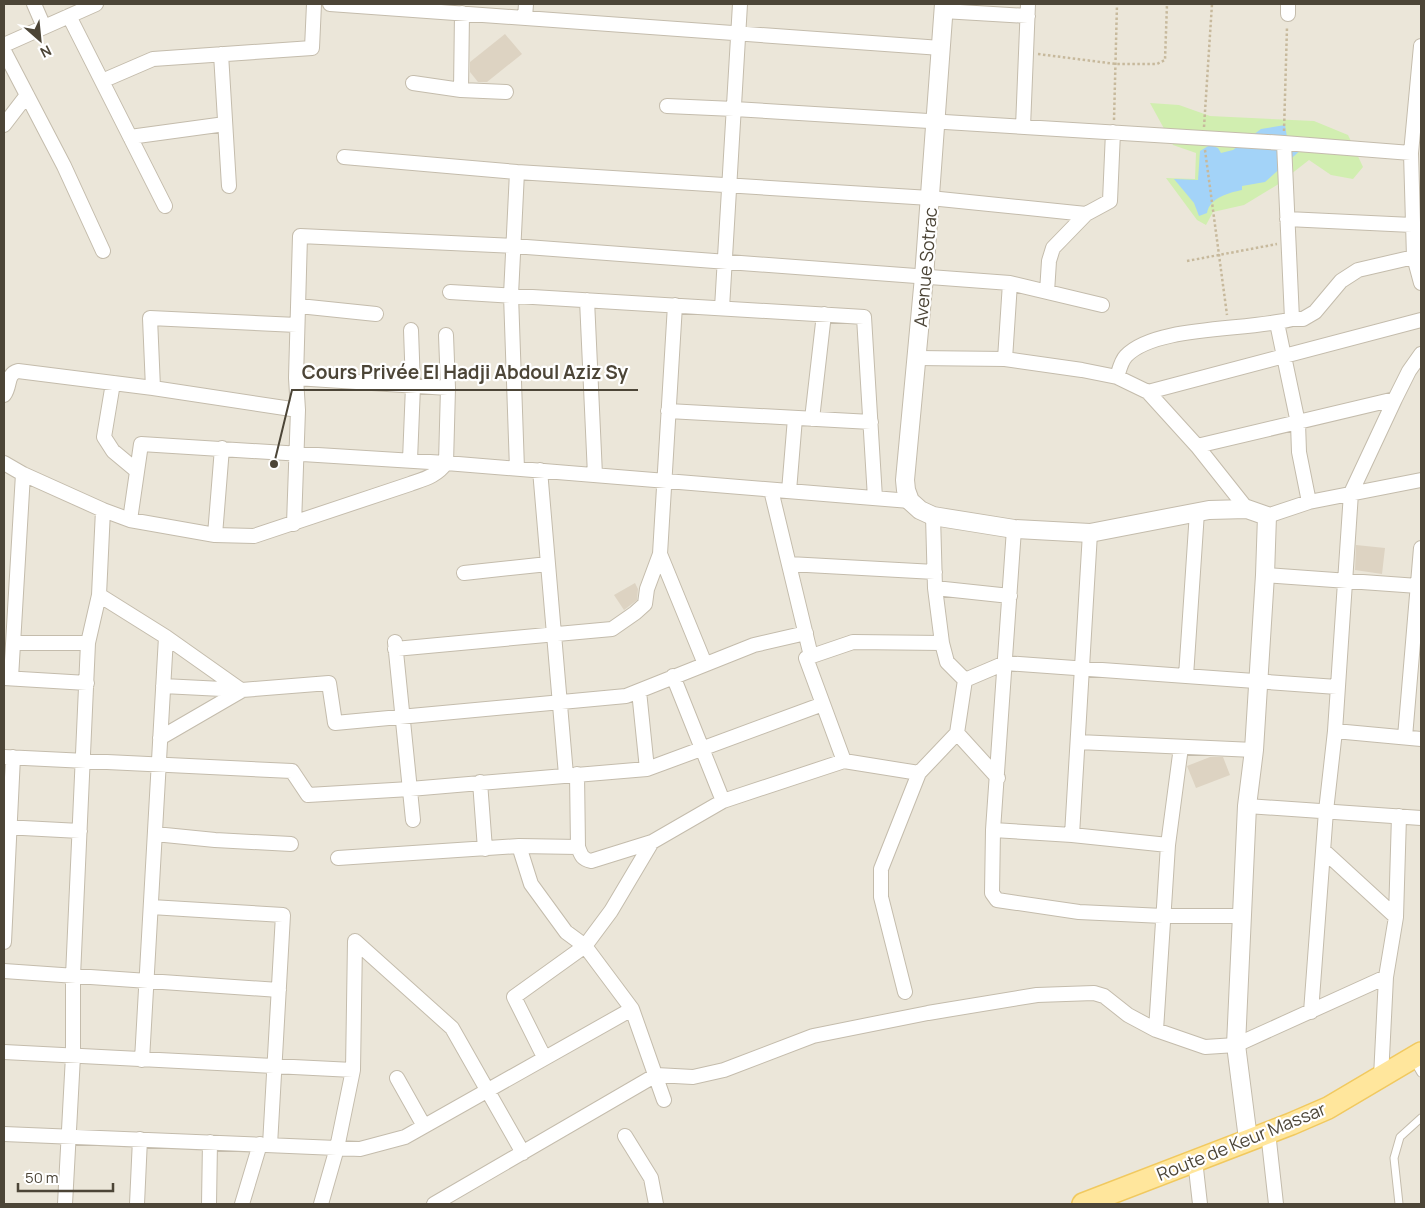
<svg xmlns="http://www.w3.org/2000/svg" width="1425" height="1208" viewBox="0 0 1425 1208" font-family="Manrope,sans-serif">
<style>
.residential{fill:#ebe6d9}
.green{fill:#d1eeb0}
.water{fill:#a3d3f8}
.building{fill:#ddd3c2}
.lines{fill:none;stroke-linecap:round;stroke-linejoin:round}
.service-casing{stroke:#c4bcac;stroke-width:9}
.minor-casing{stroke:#c4bcac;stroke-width:16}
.tertiary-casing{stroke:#c4bcac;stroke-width:20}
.primary-casing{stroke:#f1c95f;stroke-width:24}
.path{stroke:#c7b99c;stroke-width:2.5;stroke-dasharray:2.5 2.5;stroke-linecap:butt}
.service{stroke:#fff;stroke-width:7}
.minor{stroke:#fff;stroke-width:14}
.tertiary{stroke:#fff;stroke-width:18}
.primary{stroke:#ffe69c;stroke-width:21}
.labels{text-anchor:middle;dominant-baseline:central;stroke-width:4.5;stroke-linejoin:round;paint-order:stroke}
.street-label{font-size:18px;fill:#4c4537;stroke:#fff}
.leader{fill:none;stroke:#4c4537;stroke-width:2}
.callout-dot{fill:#4c4537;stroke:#fff;stroke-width:2}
.callout-label{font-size:19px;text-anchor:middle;font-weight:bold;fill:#4c4537;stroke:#fff;stroke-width:4.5;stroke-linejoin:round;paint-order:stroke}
</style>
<rect width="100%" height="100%" fill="#f7f4eb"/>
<path class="residential" d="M 4,4 L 1421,4 L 1421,1204 L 4,1204 Z"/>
<path class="green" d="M 1150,103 L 1179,105 L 1210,116 L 1314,121 L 1348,135 L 1363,167 L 1353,179 L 1331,175 L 1309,160 L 1277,185 L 1244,205 L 1213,212 L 1206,225 L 1197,220 L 1166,178 L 1195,179 L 1196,153 L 1173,145 Z"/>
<path class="water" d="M 1285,125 L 1287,137 L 1303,148 L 1265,182 L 1242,186 L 1242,190 C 1229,193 1210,197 1207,213 L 1199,216 L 1194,203 L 1174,179 L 1198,180 L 1200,151 L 1210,145 L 1218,148 L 1221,153 L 1233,150 L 1261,129 Z"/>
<path class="building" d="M 505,34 L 522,54 L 487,82 L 478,82 L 470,72 L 470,62 Z
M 1356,545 L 1385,548 L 1382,574 L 1355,570 Z
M 635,583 L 638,589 L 637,600 L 624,610 L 614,595 Z
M 1210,757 L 1223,757 L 1230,775 L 1196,788 L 1187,766 Z"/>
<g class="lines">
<defs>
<path id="service" d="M 1414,1061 L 1421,1073
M 1399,1204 L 1394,1158 L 1400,1137 L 1421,1118"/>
<path id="minor" d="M 34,4 L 44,27
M 330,4 L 941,48
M 943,11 L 1028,16
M 1288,14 L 1288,4
M 69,16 L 165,206
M 525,18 L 526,4
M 4,45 L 96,4
M 1421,46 L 1411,153 L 1414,257 L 1421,283
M 4,51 L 64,166 L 103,251
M 221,54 L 229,186
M 102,81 L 153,59 L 312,48 L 314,4
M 413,83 L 461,90 L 506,92
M 461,90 L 462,13
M 667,106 L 734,109 L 1284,143 L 1411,153
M 4,125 L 27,95
M 1023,127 L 1028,4
M 130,137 L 225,124
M 344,157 L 517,172 L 930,198 L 1086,214 L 1110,201 L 1113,132
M 517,172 L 511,295 L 517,469
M 1287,219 L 1412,225
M 450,292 L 864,317 L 875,498
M 1047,292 L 1049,261 L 1053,248 L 1086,214
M 587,300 L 595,475
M 299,306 L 376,314
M 722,308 L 740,4
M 1292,319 L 1303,319 L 1315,312 L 1341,281 L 1358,270 L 1414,257
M 1277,323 L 1298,423 L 1299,452 L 1309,502
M 917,358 L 1005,359 L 1082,370 L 1117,377 L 1148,392 L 1197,446 L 1247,509
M 1005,359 L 1010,283
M 1117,377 C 1119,371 1121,361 1126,356 C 1155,325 1249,331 1292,319 L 1284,143
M 296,378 L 448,388
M 113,383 L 104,437 L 113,451 L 137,471
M 153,388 L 150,318 L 297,325
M 1148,392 L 1421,320
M 4,395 C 11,386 6,374 18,371 L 153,388 L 298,410
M 668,411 L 871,422
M 812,419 L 824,314
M 1197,446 L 1395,399
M 410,460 L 413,386 L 411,330
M 4,463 L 23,474 L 103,510 L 130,520 L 215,535 L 254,536 L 410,484 C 424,479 437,476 446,463 L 448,388 L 446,335
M 540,470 L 566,775
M 771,490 L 811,656
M 789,491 L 795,418
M 933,516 L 935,588 L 942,643 L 947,662 L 965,680
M 1267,516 L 1309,502 L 1421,480
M 130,520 L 141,444 L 446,463 L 910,501
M 294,524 L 298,410 L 296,378 L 300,236 L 513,246 L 1010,283 L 1102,305
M 1014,529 L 993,830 L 992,893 L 997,900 L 1079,912 L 1163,916 L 1243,916
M 215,535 L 222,448
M 660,554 L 705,664
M 789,564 L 935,572
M 464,573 L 548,564
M 1265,575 L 1418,586
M 935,588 L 1010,596
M 99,595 L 166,637 L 241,690
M 395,642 L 413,820
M 13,643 L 88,643
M 395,649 L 612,629 L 635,613 L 645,604 L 647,589 L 660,554 L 675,305
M 673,676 L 723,801
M 1186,676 L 1197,512
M 4,678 L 87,683
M 11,678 L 23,474
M 965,680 L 1005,663 L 1337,687
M 163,686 L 242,690 L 329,683 L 335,723 L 626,696 L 754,645 L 806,633
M 639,691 L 647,769
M 1335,731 L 1421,739
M 957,733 L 998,778
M 1405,737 L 1421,548
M 160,738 L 241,691
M 1078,742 L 1254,750
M 4,757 L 292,771 L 308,795 L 410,789 L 647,769 L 823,704
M 844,761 L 806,658 L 853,642 L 942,643
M 577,774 L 578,847 C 581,855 582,859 591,861 L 652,842 L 723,801 L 844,761 L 919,773
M 480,782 L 485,849
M 1247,806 L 1421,818
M 4,827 L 80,831
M 993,830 L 1072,835 L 1168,845
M 155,834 L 215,840 L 291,844
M 1072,835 L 1090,533
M 519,846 L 531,884 L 566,932 L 585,946 L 632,1009 L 664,1100
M 1324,851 L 1396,917
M 338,858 L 519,846 L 578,847
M 151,907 L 283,915 L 270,1145
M 355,941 L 452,1028 L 523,1153
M 4,942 L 13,757
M 4,971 L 279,990
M 905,992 L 881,897 L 881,869 L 919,773 L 957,733 L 965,680
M 1311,1012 L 1326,811 L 1335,731 L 1351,493 L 1395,399 L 1409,371 L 1421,354
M 1156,1030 L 1168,845 L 1181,747
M 4,1052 L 353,1070
M 544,1057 L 514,997 L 585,946 L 611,911 L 652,842
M 142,1060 L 166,637
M 1381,1077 L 1386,977 L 1396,917 L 1399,816
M 397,1078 L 424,1126
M 1268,1132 L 1276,1204
M 4,1134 L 360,1149 L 405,1137 L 632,1009
M 625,1136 L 651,1178 L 656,1204
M 1195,1160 L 1200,1204
M 65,1204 L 73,1056 L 73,976 L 88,643 L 99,595 L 103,510
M 137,1204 L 140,1139
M 209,1204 L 210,1142
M 242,1204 L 260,1144
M 321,1204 L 337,1148 L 353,1070 L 355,941
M 434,1204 L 656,1075 L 693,1077 L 724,1070 L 813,1036 L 928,1013 L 1037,995 L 1094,993 L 1104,996 L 1128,1015 L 1156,1030 L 1205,1047 L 1236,1045 L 1386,977"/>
<path id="tertiary" d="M 944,4 L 924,277 L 905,480 L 906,490 L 910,501 L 920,510 L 933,516 L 1014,529 L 1090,533 L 1209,510 L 1247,509 L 1267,516 L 1265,575 L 1254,750 L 1247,806 L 1236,1045 L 1248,1139"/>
<path id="primary" d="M 1083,1204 L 1291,1124 L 1328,1108 L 1421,1053"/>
</defs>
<use href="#service" class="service-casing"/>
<use href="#minor" class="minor-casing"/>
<use href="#tertiary" class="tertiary-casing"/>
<use href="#primary" class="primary-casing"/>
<path class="path" d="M 1038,54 L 1116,64 L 1157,64 L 1165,60 L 1167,4
M 1114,120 L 1117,4
M 1204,127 L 1212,4
M 1284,131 L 1287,27
M 1205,150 L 1227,315
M 1187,261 L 1277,244"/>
<use href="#service" class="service"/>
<use href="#minor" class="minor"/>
<use href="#tertiary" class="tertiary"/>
<use href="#primary" class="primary"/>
</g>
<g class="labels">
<g class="street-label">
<text transform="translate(925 267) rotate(-85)">Avenue Sotrac</text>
<text transform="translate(1241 1141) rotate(-22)">Route de Keur Massar</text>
</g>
</g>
<path class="leader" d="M274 464L292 390H638"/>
<circle class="callout-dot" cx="274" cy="464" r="5"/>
<g class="callout-label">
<text x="465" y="379">Cours Privée El Hadji Abdoul Aziz Sy</text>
</g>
<rect width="1425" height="1208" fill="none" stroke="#4c4537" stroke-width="10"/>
<g transform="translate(40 40) rotate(153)" stroke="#ffffff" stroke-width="4" paint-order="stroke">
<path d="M0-4L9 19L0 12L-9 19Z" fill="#4c4537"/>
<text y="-8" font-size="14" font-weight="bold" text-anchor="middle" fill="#4c4537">N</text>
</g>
<path d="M18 1183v8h95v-8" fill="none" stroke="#4c4537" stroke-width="2.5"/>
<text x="25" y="1183" font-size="15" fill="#4c4537" stroke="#ffffff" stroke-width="4" paint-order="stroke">50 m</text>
</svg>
